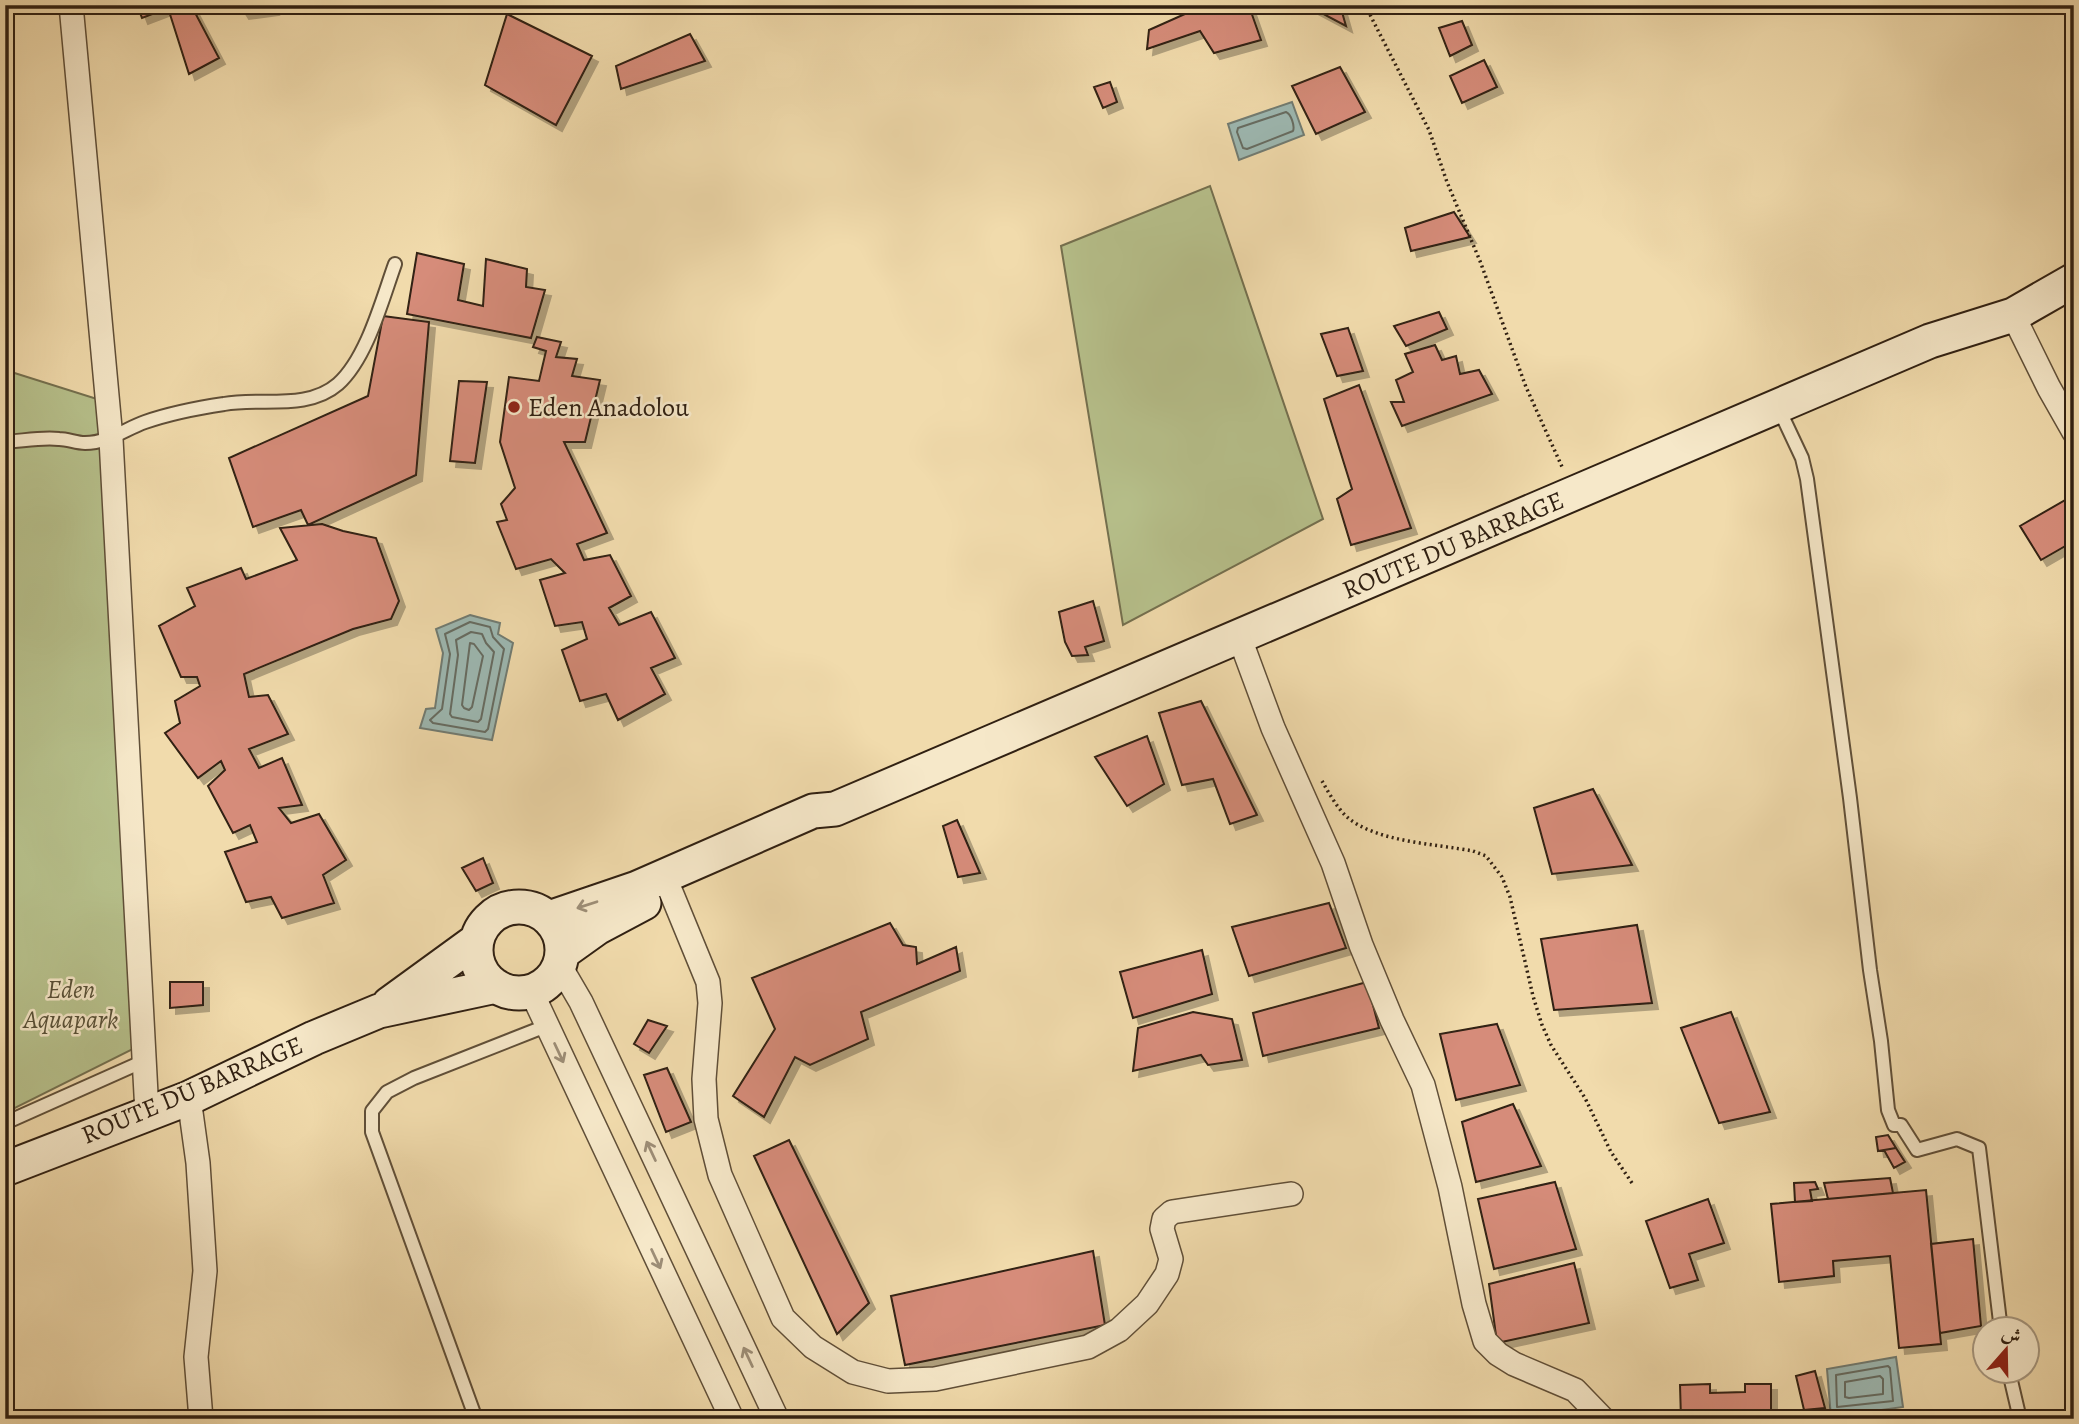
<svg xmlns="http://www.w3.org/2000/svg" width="2079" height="1424" viewBox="0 0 2079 1424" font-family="Alegreya,Amiri,serif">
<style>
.green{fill:#b7c18c;stroke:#74704f;stroke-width:2}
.water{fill:#9db9b3;stroke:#717c73;stroke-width:2}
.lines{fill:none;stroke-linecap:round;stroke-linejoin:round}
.shore{stroke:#666c62;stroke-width:2}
.building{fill:#d68c7a;stroke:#302012;stroke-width:2;filter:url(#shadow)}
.lane-casing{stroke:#604f38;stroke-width:16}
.street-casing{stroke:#604f38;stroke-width:26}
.secondary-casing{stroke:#302012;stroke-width:37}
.path{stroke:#302012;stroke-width:3.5;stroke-dasharray:2 3.5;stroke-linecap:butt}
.lane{stroke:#f6e8c9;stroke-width:12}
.street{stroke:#f6e8c9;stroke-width:23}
.secondary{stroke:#f6e8c9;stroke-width:33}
.oneway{stroke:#9d8e77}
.poi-dot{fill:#8f2418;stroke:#f6e8c9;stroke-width:2.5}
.labels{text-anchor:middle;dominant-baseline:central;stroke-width:5;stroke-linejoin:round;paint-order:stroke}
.poi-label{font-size:26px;fill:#302012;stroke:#f6e8c9;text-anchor:start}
.street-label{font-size:26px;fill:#302012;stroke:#f6e8c9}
.park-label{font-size:26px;font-style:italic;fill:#585037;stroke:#f6e8c9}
</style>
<defs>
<filter id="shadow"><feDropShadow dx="6" dy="6" stdDeviation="0" flood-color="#0004"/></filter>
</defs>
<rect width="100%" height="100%" fill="#f1dbac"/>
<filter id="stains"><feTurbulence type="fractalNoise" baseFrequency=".00286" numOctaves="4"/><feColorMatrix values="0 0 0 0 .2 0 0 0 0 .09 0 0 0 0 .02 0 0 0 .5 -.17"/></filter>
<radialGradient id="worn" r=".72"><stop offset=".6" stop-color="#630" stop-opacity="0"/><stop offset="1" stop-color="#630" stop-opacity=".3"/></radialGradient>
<path class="green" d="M 1210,186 L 1323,519 L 1123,625 L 1061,246 Z
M 5,370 L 97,399 L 141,1045 L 5,1113 Z"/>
<path class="water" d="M 1292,102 L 1304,135 L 1239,160 L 1228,124 Z
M 470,615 L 500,623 L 498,634 L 513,643 L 492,740 L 420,728 L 426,709 L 435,708 L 443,653 L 436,629 Z
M 1896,1357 L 1903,1407 L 1831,1417 L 1827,1369 Z"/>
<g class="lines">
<path class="shore" d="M 1286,112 C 1291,114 1295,126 1293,131 L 1247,149 L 1243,148 L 1237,132 L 1238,128 Z
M 470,622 L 490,627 L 493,637 L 504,649 L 488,729 L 485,732 L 433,723 L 430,720 L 442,709 L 450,654 L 445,634 Z
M 471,632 L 482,634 L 486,643 L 494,652 L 481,719 L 478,722 L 452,717 L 450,714 L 458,655 L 456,640 Z
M 470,643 L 474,644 L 483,656 L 472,707 L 469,710 L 464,708 L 462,705 Z
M 1888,1366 L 1890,1368 L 1893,1401 L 1837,1407 L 1836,1375 Z
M 1880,1376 L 1883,1379 L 1883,1394 L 1849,1398 L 1845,1397 L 1845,1382 Z"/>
</g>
<path class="building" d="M 137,5 L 191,5 L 219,58 L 189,74 L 168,8 L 142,18 Z
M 238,5 L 271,5 L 273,9 L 243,13 Z
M 1205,5 L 1227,5 L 1231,13 L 1249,6 L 1261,40 L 1214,53 L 1200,31 L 1147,49 L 1149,30 Z
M 1310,5 L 1340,5 L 1346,26 L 1310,7 Z
M 507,14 L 592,56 L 556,125 L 485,85 Z
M 1462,21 L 1472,45 L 1450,56 L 1439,28 Z
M 690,34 L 705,61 L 621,89 L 616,66 Z
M 1484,60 L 1497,87 L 1462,103 L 1450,76 Z
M 1340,67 L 1365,112 L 1316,134 L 1292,86 Z
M 1110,82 L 1117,102 L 1103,108 L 1094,87 Z
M 1454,212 L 1470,237 L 1411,251 L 1405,228 Z
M 417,253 L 464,264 L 458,300 L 483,306 L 486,259 L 527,269 L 526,287 L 545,290 L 531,338 L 407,314 Z
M 1439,312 L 1447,329 L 1406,346 L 1394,326 Z
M 383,316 L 429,322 L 416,475 L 308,525 L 301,510 L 253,527 L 229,458 L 368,396 Z
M 1348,328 L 1363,371 L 1337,376 L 1321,334 Z
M 537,337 L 561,342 L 556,357 L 577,359 L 572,376 L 600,380 L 585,442 L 564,442 L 607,533 L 577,544 L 584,560 L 610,555 L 631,596 L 609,608 L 619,625 L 651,612 L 675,658 L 651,668 L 665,694 L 618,720 L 606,694 L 580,701 L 562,650 L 587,639 L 582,622 L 555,626 L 540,580 L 565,573 L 551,559 L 516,569 L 497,522 L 507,520 L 501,504 L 515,488 L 500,442 L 509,377 L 539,381 L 546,351 L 533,347 Z
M 1435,345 L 1442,360 L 1456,356 L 1460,374 L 1479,370 L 1492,394 L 1402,426 L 1391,402 L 1404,402 L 1396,380 L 1413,372 L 1405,354 Z
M 459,381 L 487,382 L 475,463 L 450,461 Z
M 1359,385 L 1411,528 L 1351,545 L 1337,499 L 1352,489 L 1324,399 Z
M 2074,495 L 2074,541 L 2041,560 L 2020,526 Z
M 322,524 L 343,531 L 376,538 L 399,601 L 391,619 L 353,629 L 244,674 L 249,697 L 268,695 L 288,734 L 249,749 L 259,768 L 282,758 L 302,805 L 279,808 L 291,823 L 319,814 L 346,860 L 323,875 L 334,903 L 282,918 L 271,897 L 246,902 L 225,852 L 257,842 L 250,825 L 233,833 L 208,786 L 225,770 L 221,761 L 198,778 L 165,733 L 180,723 L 175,701 L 200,686 L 197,677 L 181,677 L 159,626 L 195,606 L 187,588 L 241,568 L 246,579 L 297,560 L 280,528 Z
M 1093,601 L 1104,641 L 1085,647 L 1088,655 L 1072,656 L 1065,642 L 1059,612 Z
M 1201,701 L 1257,815 L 1230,824 L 1213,779 L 1182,785 L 1159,713 Z
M 1147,736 L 1164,784 L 1127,806 L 1095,757 Z
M 1593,789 L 1632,865 L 1552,874 L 1534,808 Z
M 957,820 L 980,873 L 958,877 L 943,826 Z
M 483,858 L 493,883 L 476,891 L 462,868 Z
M 1329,903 L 1346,948 L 1249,976 L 1232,927 Z
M 890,923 L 903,945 L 916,947 L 917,964 L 956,947 L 960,971 L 861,1012 L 868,1039 L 810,1065 L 795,1057 L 764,1117 L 733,1096 L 775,1029 L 752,978 Z
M 1637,925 L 1652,1003 L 1554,1010 L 1541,939 Z
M 1202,950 L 1212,994 L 1133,1018 L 1120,972 Z
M 170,982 L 203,982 L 203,1005 L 170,1008 Z
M 1367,982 L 1379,1028 L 1263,1056 L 1253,1013 Z
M 1193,1012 L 1232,1019 L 1242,1060 L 1208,1065 L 1201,1055 L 1133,1071 L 1138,1028 Z
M 1731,1012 L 1770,1112 L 1719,1123 L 1681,1028 Z
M 648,1020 L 667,1026 L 649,1053 L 634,1044 Z
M 1497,1024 L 1520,1085 L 1456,1100 L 1440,1034 Z
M 667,1068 L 691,1122 L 666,1132 L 644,1075 Z
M 1513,1104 L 1541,1166 L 1476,1182 L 1462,1122 Z
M 1888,1135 L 1896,1148 L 1878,1151 L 1876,1137 Z
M 789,1140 L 869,1303 L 837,1334 L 754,1156 Z
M 1896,1148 L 1905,1162 L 1894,1168 L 1884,1150 Z
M 1890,1178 L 1893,1193 L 1828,1199 L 1824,1183 Z
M 1555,1182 L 1576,1249 L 1494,1269 L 1478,1199 Z
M 1815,1182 L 1818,1189 L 1810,1190 L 1812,1201 L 1795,1202 L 1794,1183 Z
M 1926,1190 L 1941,1344 L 1899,1348 L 1890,1256 L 1833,1261 L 1834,1276 L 1779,1282 L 1771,1204 Z
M 1708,1199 L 1724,1243 L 1689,1254 L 1698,1280 L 1670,1288 L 1646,1221 Z
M 1973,1239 L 1981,1326 L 1940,1333 L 1931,1244 Z
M 1093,1251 L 1105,1325 L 905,1365 L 891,1296 Z
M 1574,1263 L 1589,1323 L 1497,1343 L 1489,1284 Z
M 1815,1371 L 1825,1408 L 1804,1410 L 1796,1376 Z
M 1710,1384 L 1710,1393 L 1745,1392 L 1745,1384 L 1771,1384 L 1771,1419 L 1681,1419 L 1680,1385 Z"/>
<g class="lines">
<defs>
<path id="lane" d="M 1778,407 L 1802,458 L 1807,479 L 1850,798 L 1870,970 L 1881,1041 L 1888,1110 L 1894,1125 L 1901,1125 L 1917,1150 L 1957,1139 L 1979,1148 L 2001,1330
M 5,442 C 23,441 41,437 59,439 C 68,439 76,443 85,443 C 108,443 125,429 145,422 C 171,413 197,408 224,404 C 260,397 307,411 338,384 C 367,358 382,300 395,264
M 5,1123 L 144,1061
M 2009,1372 L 2020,1419
M 476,1419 L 372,1132 L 372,1111 L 387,1092 L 414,1078 L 546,1026"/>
<path id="street" d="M 71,5 L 111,439 L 147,1113
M 2013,315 L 2049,388 L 2074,432
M 1239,636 L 1273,728 L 1333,863 L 1361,945 L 1392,1020 L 1423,1085 L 1450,1187 L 1474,1304 L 1485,1341 L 1498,1354 L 1514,1364 L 1575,1390 L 1603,1419
M 671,892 L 708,982 L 710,1003 L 704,1079 L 706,1119 L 720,1175 L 783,1318 L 813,1347 L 853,1372 L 888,1381 L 935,1379 L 1088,1347 L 1119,1330 L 1147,1304 L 1167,1274 L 1171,1259 L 1162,1229 L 1164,1219 L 1172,1212 L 1291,1194
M 560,966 L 581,1002 L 777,1419
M 531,991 L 732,1419
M 189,1098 L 198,1163 L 205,1271 L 196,1357 L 201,1419"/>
<path id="secondary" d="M476 950a43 43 0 1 1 86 0a43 43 0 1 1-86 0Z
M 549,918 L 637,888 L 813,811 L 835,809 L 1930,341 L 2013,315 L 2074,280
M 562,953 L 597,928 L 644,903
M 389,1004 L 477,940
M 5,1169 L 189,1098 L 314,1038 L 379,1011 L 496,986"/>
</defs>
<use href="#lane" class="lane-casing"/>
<use href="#street" class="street-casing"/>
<use href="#secondary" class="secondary-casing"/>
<path class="path" d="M 1365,5 L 1429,130 L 1447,182 L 1480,261 L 1526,387 L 1563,469
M 1322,781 C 1329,793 1337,808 1347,817 C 1376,842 1436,844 1473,851 L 1486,856 L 1502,877 L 1510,897 L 1533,996 L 1542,1025 L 1551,1045 L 1585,1098 L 1611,1152 L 1632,1183"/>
<use href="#lane" class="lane"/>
<use href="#street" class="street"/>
<use href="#secondary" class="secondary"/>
</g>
<defs><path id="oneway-shaft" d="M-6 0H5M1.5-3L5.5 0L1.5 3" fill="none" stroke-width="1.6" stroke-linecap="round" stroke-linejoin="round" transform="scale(1.75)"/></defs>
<g class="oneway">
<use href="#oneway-shaft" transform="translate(587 905) rotate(162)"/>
<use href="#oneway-shaft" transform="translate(559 1053) rotate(65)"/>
<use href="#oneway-shaft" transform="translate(651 1151) rotate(-115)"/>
<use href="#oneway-shaft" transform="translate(656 1259) rotate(65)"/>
<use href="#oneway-shaft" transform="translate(748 1357) rotate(-115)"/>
</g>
<circle class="poi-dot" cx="514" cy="407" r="7"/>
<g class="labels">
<g class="poi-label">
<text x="528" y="407">Eden Anadolou</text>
</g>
<g class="street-label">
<text transform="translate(1453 545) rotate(-23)">ROUTE DU BARRAGE</text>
<text transform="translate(192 1090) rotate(-23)">ROUTE DU BARRAGE</text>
</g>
<g class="park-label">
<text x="71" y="989">Eden<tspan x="71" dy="30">Aquapark</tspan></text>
</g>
</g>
<rect width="2079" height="1424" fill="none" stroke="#f1dbac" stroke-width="28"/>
<rect x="7" y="7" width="2065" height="1410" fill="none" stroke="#302012" stroke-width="3.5"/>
<rect x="14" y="14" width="2051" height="1396" fill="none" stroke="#302012" stroke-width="2"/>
<g transform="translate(2006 1350) rotate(20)"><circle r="33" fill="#f6e8c9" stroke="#a79880" stroke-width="2"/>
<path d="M0-5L12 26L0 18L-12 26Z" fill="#8f2418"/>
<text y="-10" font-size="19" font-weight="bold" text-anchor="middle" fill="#302012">ش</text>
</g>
<rect width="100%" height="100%" filter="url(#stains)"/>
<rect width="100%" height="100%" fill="url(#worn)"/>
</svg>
